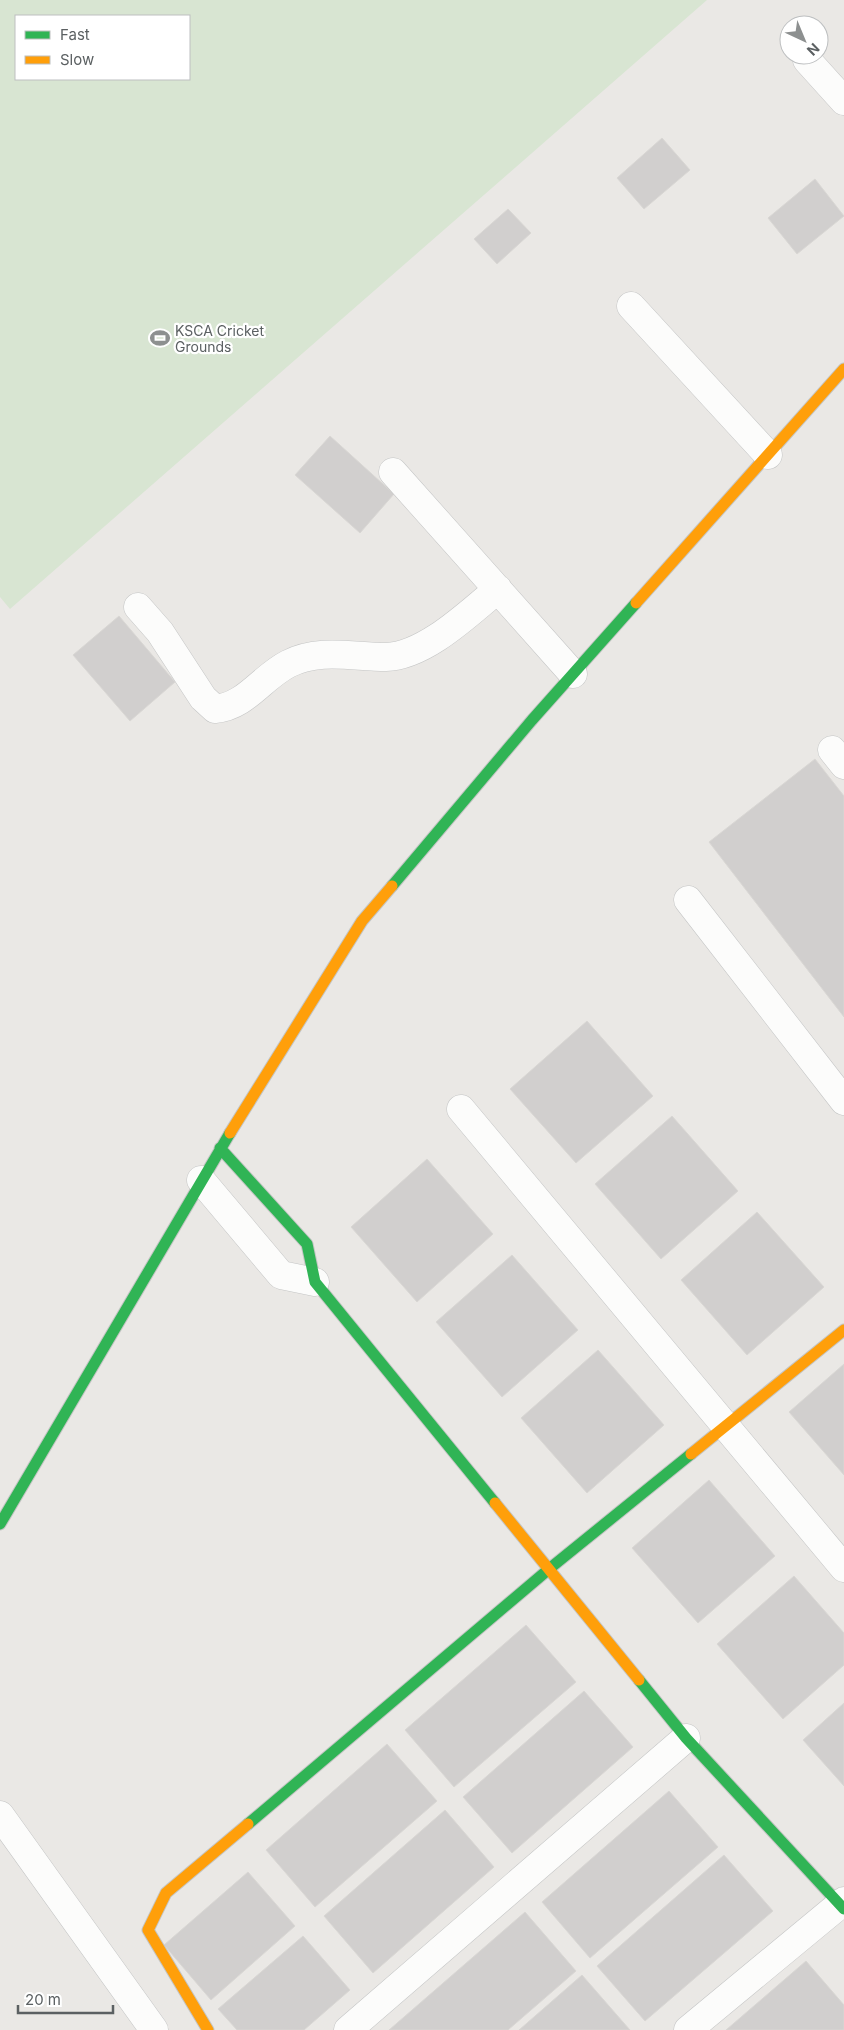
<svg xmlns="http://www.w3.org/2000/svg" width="844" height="2030" viewBox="0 0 844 2030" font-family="Inter,sans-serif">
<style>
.green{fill:#d8e5d2;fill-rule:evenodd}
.building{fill:#d1cfce;stroke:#d9d7d4}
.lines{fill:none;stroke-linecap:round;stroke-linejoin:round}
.street-casing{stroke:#c4c5c5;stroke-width:29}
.fast-casing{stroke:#c4c5c4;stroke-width:13}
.slow-casing{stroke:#c4c5c4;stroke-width:13}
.street{stroke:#fcfcfb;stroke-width:28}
.fast{stroke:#30b455;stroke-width:11}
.slow{stroke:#ff9f0a;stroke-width:11}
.labels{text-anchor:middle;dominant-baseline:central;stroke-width:4.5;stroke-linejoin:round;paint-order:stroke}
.poi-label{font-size:14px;fill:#5b6062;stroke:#fff;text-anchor:start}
</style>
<rect width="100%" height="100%" fill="#eae8e5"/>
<path class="green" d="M 0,0 L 707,0 L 10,609 L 0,597 ZM 189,16 L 189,79 L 16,79 L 16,16 Z"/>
<path class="building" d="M 662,138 L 690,170 L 644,209 L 617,178 Z
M 815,179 L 844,216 L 797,254 L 768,218 Z
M 508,209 L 531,233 L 497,264 L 474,239 Z
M 330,436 L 394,494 L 360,533 L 295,475 Z
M 119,616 L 175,682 L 130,721 L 73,655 Z
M 815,759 L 844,796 L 844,1017 L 709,842 Z
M 587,1021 L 653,1096 L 576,1163 L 510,1089 Z
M 672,1116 L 738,1191 L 661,1259 L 595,1184 Z
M 427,1159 L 493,1234 L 417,1302 L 351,1227 Z
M 757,1212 L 824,1287 L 747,1355 L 681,1280 Z
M 512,1255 L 578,1330 L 502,1397 L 436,1322 Z
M 598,1350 L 664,1425 L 587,1493 L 521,1418 Z
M 844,1364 L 844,1475 L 789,1412 Z
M 709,1480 L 775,1556 L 698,1623 L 632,1548 Z
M 794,1576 L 844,1633 L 844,1665 L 783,1719 L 717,1644 Z
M 526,1625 L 576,1682 L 454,1787 L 405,1730 Z
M 584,1691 L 633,1747 L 512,1853 L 463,1797 Z
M 844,1703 L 844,1786 L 803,1740 Z
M 387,1744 L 437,1801 L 315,1907 L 266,1850 Z
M 669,1791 L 718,1847 L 590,1958 L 542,1902 Z
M 445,1810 L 494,1867 L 373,1973 L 324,1916 Z
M 724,1855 L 773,1911 L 645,2021 L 597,1966 Z
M 248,1872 L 295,1926 L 211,2000 L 164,1945 Z
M 525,1912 L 576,1971 L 508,2030 L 389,2030 Z
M 303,1936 L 350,1990 L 304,2030 L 237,2030 L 218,2009 Z
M 806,1961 L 844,2005 L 844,2030 L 726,2030 Z
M 582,1975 L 630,2030 L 519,2030 Z"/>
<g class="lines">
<defs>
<path id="street" d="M 807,60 L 844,101
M 631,306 L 768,455
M 393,472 L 573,674
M 138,607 L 160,632 L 203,698 L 215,709 C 246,706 261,678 288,664 C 319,648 353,657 386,657 C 425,656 469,613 498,589
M 832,750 L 844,765
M 688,900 L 844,1101
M 461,1109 L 844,1568
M 201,1180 L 281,1275 L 315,1282
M 0,1815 L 154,2030
M 348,2030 L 686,1738
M 688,2030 L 844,1901"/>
<path id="fast" d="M 392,886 L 532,720 L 636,603
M 220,1148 L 307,1244 L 315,1282 L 495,1503
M 0,1524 L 230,1133
M 639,1680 L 686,1738 L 844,1909
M 248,1824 L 549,1569 L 691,1454"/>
<path id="slow" d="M 636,603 L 844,369
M 230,1133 L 362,921 L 392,886
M 691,1454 L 844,1330
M 495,1503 L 639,1680
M 208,2030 L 148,1930 L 166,1893 L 248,1824"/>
</defs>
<use href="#street" class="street-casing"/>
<use href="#fast" class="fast-casing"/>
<use href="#slow" class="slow-casing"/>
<use href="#street" class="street"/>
<use href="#fast" class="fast"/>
<use href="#slow" class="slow"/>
</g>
<defs>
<symbol id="stadium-bare" viewBox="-9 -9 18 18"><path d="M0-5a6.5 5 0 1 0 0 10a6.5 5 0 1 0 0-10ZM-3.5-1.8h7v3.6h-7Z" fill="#8d9090" stroke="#fff" stroke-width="2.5" paint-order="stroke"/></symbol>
</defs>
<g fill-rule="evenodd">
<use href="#stadium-bare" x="146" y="324" width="28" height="28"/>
</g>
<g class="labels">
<g class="poi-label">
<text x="175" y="330">KSCA Cricket<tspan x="175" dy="16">Grounds</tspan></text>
</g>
</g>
<rect x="15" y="15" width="175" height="65" fill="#ffffff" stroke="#bdbfc0"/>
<rect x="25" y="31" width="25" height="8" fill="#30b455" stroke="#bdbfc0"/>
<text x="60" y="40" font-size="15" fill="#5b6062">Fast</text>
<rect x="25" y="56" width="25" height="8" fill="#ff9f0a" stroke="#bdbfc0"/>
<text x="60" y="65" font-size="15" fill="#5b6062">Slow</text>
<g transform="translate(804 40) rotate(136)"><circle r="24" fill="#ffffff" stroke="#bdbfc0"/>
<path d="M0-4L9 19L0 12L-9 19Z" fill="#8d9090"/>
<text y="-8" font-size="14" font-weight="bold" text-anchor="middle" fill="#5b6062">N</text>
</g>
<path d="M18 2005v8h95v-8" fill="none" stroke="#5b6062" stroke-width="2.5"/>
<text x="25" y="2005" font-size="15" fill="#5b6062" stroke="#ffffff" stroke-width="4" paint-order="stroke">20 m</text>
</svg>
